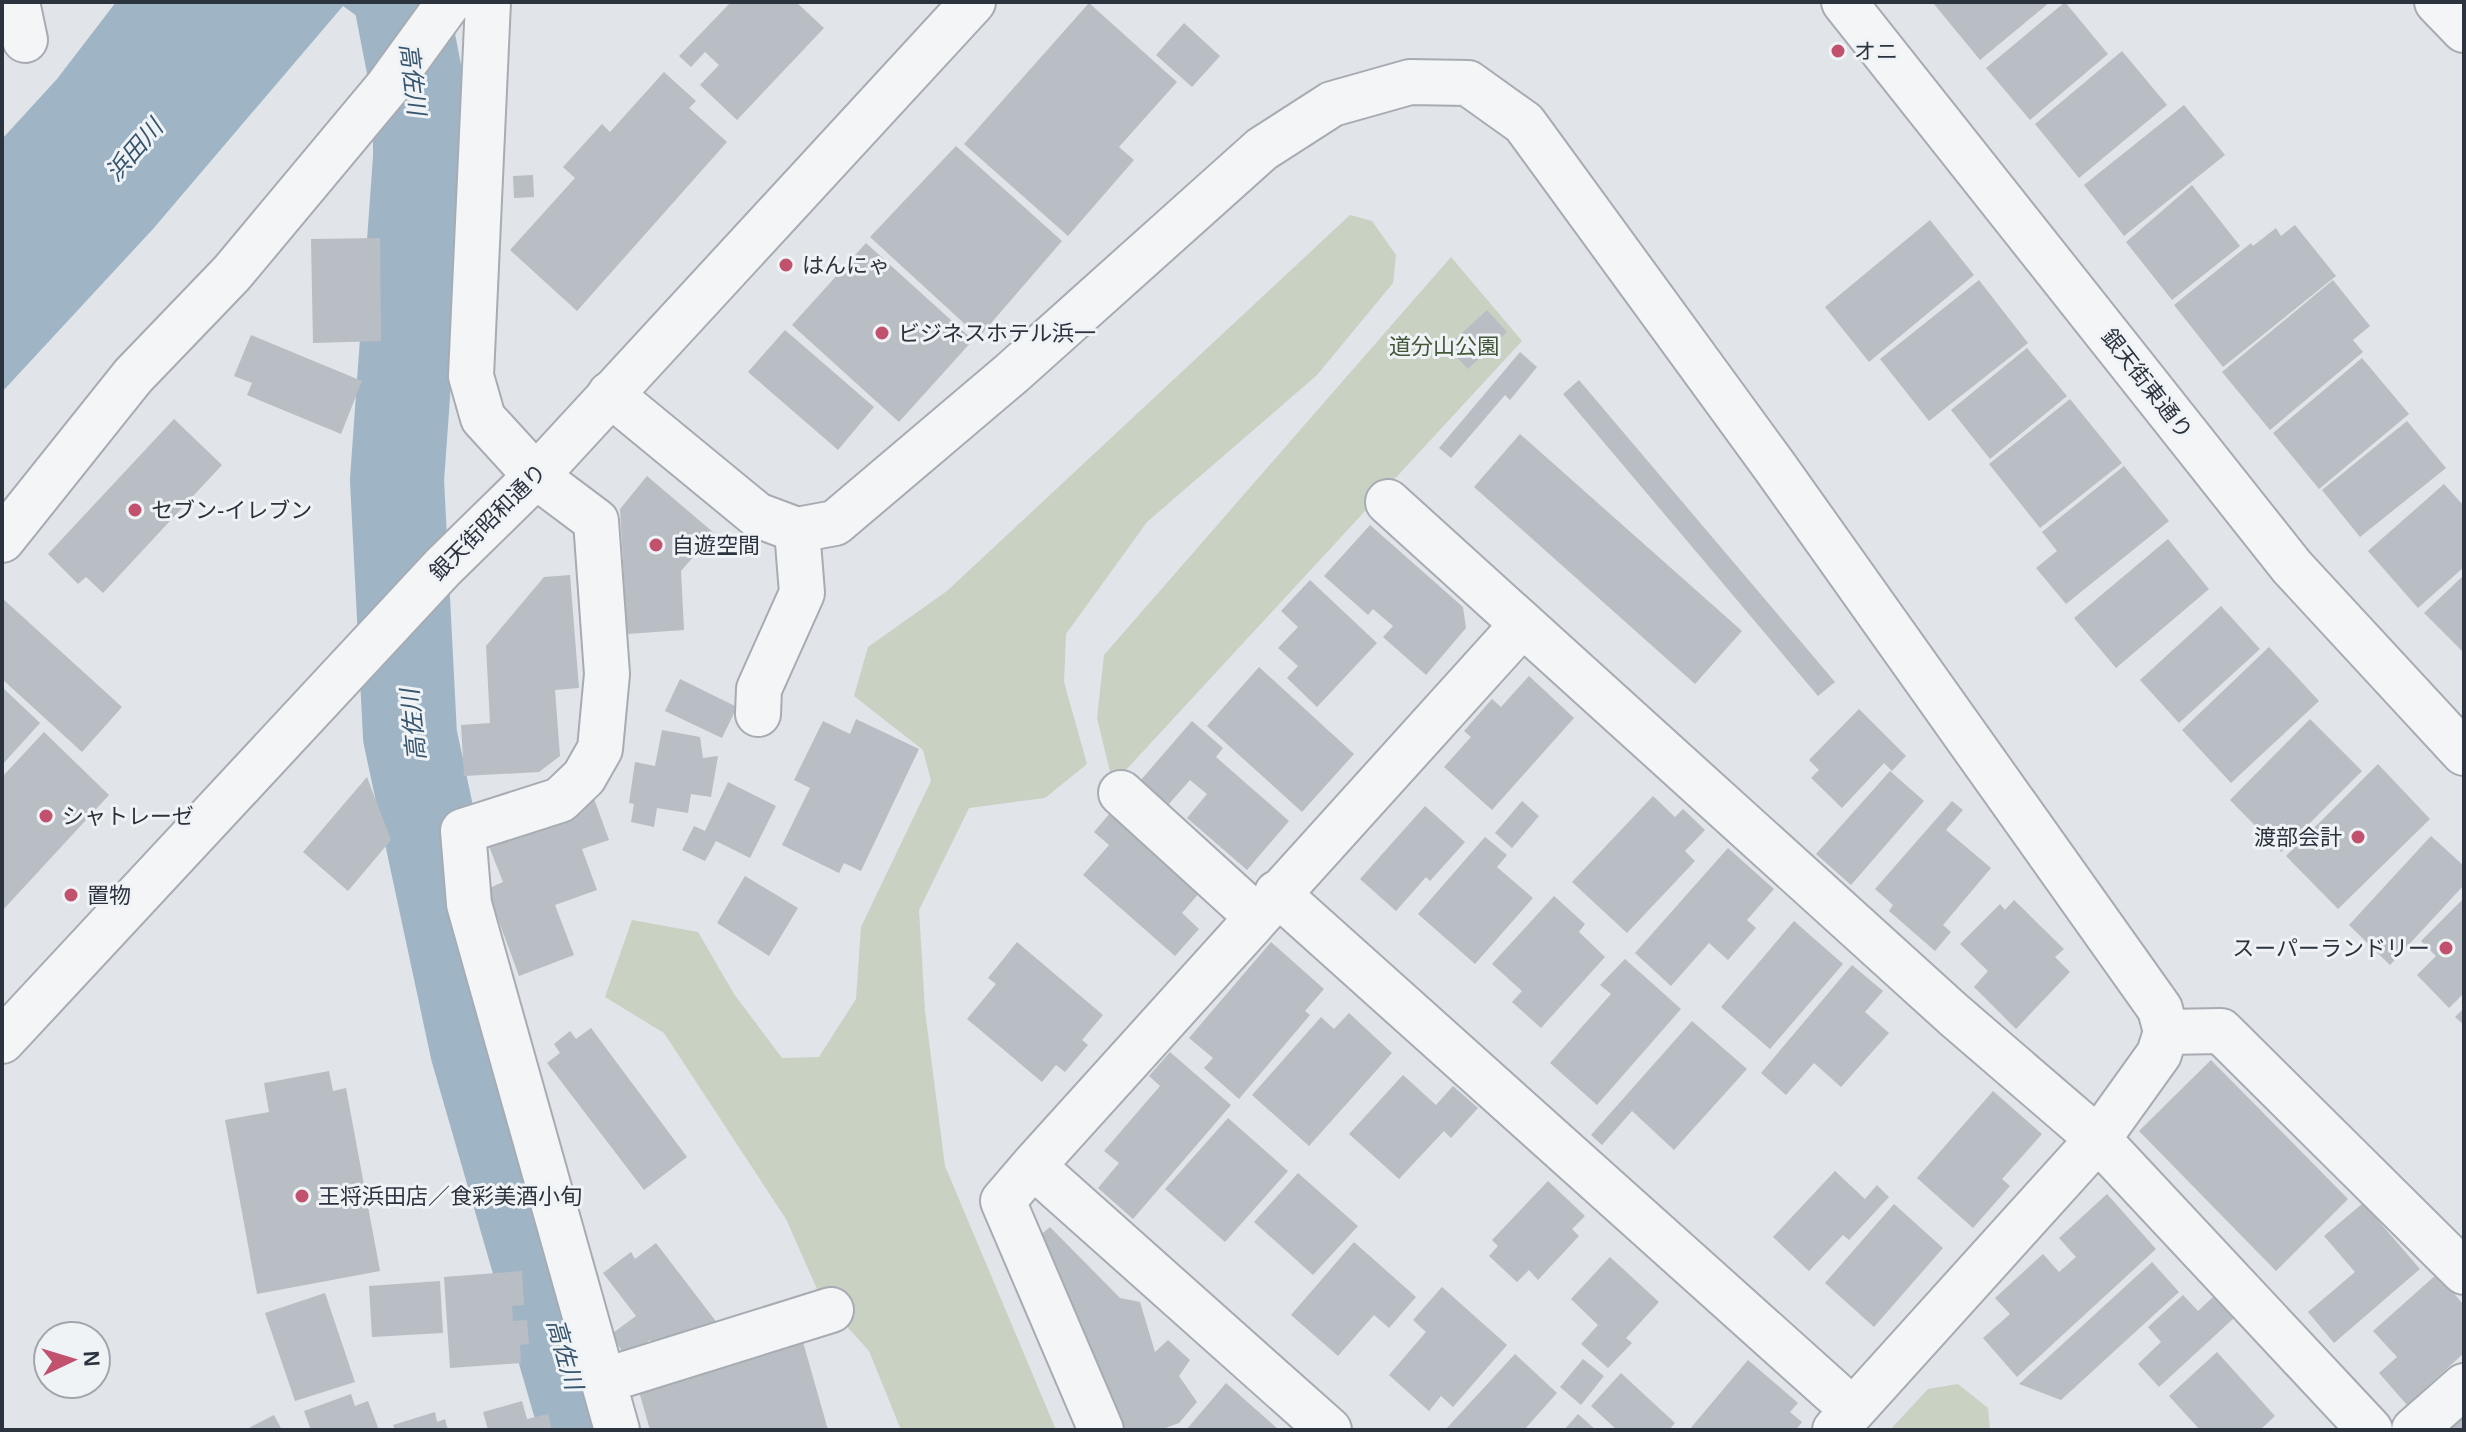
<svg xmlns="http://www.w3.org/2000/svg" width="2466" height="1432" viewBox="0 0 2466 1432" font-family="Arial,'Noto Sans JP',sans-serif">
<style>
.green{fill:#c8d1c2}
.water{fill:#9fb5c5}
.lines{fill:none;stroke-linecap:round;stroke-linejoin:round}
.river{stroke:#9fb5c5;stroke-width:94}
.building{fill:#b8bec4}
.minor-casing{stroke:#a7abb2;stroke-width:48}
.tertiary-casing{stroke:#a7abb2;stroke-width:48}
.minor{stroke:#f3f5f7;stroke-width:44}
.tertiary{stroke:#f3f5f7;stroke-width:44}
.poi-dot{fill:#c1516d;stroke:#f0f3f6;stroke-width:3}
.labels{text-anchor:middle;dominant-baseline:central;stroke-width:6;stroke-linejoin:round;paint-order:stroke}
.poi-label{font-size:22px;fill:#2b333e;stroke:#f0f3f6;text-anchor:start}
.park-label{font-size:22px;fill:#425839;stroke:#f0f3f6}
.street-label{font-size:22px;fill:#2b333e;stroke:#f0f3f6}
.water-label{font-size:24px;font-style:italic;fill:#38556e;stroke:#f0f3f6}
</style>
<rect width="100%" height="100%" fill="#e1e4e8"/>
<path class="green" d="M 1350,215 L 1372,221 L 1396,255 L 1393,283 L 1317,375 L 1147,522 L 1066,634 L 1064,682 L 1087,764 L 1045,798 L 969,808 L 919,910 L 925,1011 L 945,1166 L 1056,1430 L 901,1430 L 869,1351 L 821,1298 L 786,1219 L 664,1033 L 605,997 L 632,920 L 698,932 L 734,994 L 782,1058 L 819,1057 L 856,999 L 861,927 L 931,781 L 923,750 L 854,696 L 868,647 L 947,591 Z
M 1451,257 L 1522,341 L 1113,784 L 1097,718 L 1104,655 Z
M 1958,1384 L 1988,1408 L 1990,1430 L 1890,1430 L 1928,1389 Z"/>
<path class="water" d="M 116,2 L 434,2 L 432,61 L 408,103 C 410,52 382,34 343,6 L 153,229 L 2,392 L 2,139 L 57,79 Z"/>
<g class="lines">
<path class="river" d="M 401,2 L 420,100 L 420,158 L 397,480 L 410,736 L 477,1049 L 587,1430"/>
</g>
<path class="building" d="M 731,2 L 796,2 L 824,28 L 737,120 L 700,85 L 719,65 L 705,52 L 691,67 L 679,56 Z
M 1937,2 L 2050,2 L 1980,60 L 1934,4 Z
M 2065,2 L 2108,54 L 2030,120 L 1986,68 Z
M 1089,3 L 1177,82 L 1119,147 L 1134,160 L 1068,236 L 964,144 Z
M 1184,23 L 1220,56 L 1192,87 L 1156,55 Z
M 2122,51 L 2167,105 L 2079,178 L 2035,124 Z
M 664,72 L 696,101 L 689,108 L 727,142 L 577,311 L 510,250 L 575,178 L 563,167 L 602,124 L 610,132 Z
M 2184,105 L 2225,155 L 2124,236 L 2084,185 Z
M 956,146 L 1062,241 L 979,337 L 870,237 Z
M 533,175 L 534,197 L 514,198 L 513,176 Z
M 2192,185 L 2240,246 L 2172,300 L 2126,242 Z
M 1930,220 L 1974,275 L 1869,362 L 1825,307 Z
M 2295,225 L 2336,276 L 2223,367 L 2174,305 L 2251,243 L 2253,246 L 2276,228 L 2281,236 Z
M 380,238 L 381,341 L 313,343 L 311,239 Z
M 866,243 L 973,340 L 899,422 L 792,325 Z
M 1979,280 L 2028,343 L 1929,421 L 1880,359 Z
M 2333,280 L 2370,326 L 2353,340 L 2363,352 L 2270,430 L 2222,372 Z
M 1487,310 L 1507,332 L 1468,369 L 1447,347 Z
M 785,330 L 874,407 L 838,450 L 748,372 Z
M 251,335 L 362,381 L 341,434 L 247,395 L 252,383 L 234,376 Z
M 2027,348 L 2067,396 L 1990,459 L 1951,410 Z
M 1520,352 L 1537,367 L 1510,400 L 1505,395 L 1451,458 L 1439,448 Z
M 2362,358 L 2409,414 L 2319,489 L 2273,433 Z
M 1579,380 L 1835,682 L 1818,696 L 1563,394 Z
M 2070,399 L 2122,463 L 2040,528 L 1989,464 Z
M 174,419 L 222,465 L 103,593 L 86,577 L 78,584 L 48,554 Z
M 2407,421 L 2446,468 L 2360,537 L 2322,490 Z
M 1520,434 L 1742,631 L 1695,684 L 1474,487 Z
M 2124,466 L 2169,521 L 2066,604 L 2036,568 L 2057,551 L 2042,532 Z
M 647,476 L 714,533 L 681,571 L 684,630 L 627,634 L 620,509 Z
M 2444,484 L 2464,506 L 2464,567 L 2418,608 L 2368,551 Z
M 1370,525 L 1463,607 L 1466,628 L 1426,675 L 1383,637 L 1393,626 L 1373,609 L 1368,615 L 1324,576 Z
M 2168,539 L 2209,589 L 2116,668 L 2074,618 Z
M 570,575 L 579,688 L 555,690 L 560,756 L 539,772 L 464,776 L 461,725 L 490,723 L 486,646 L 544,577 Z
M 2464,575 L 2464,653 L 2424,613 Z
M 1310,580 L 1377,643 L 1317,707 L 1287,678 L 1298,666 L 1278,648 L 1298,627 L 1281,611 Z
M 2,598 L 122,707 L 82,752 L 2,679 Z
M 2221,606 L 2260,649 L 2179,723 L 2140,680 Z
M 2269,647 L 2319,701 L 2231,783 L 2182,730 Z
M 1259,667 L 1354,754 L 1302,812 L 1207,726 Z
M 1529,676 L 1574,718 L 1492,810 L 1444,767 L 1471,737 L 1464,731 L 1492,699 L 1501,707 Z
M 680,679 L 737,707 L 722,738 L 665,711 Z
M 2,687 L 40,723 L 2,765 Z
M 1859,709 L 1906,756 L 1892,771 L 1884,763 L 1842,808 L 1811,778 L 1819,770 L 1809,760 Z
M 856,719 L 919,749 L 861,871 L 844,863 L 839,873 L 782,845 L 810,788 L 794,780 L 823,721 L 850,734 Z
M 2310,719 L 2362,771 L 2281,852 L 2230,800 Z
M 1192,721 L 1223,748 L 1216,757 L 1289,821 L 1247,870 L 1187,818 L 1207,794 L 1190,780 L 1168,805 L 1140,781 Z
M 662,730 L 700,737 L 703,758 L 718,756 L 711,797 L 691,794 L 688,813 L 657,808 L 654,827 L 631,822 L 634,804 L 629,803 L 635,762 L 655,766 Z
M 44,732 L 109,795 L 2,911 L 2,777 Z
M 2378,764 L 2430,819 L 2338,909 L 2286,856 Z
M 1890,771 L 1924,801 L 1851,885 L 1816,854 Z
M 367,777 L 391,840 L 348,891 L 303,852 Z
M 728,782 L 776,806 L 750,858 L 716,841 L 705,861 L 682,850 L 694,826 L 705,831 Z
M 593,796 L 609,840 L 582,849 L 597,890 L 555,905 L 574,955 L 519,976 L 487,889 L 503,882 L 485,836 Z
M 1653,796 L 1675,817 L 1683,809 L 1705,830 L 1685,851 L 1695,861 L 1627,933 L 1572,882 Z
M 1522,801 L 1539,816 L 1512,848 L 1495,833 Z
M 1952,801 L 1963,810 L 1946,830 L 1991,868 L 1943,925 L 1951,932 L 1935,951 L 1889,911 L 1893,905 L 1875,889 Z
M 1425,806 L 1465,842 L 1430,881 L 1426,877 L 1396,911 L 1360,879 Z
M 1111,812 L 1200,892 L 1182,913 L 1199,929 L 1175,956 L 1083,875 L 1109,845 L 1094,832 Z
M 2431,836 L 2464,866 L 2464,885 L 2390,965 L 2349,925 Z
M 1485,837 L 1507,855 L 1497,867 L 1533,898 L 1475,964 L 1418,914 Z
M 1728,848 L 1774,889 L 1747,920 L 1756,928 L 1728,960 L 1709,943 L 1671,986 L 1635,953 Z
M 745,876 L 798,908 L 769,956 L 717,923 Z
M 1554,896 L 1585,924 L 1579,932 L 1605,957 L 1541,1028 L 1512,1002 L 1522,991 L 1492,964 Z
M 2464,898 L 2464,993 L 2449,1008 L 2417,975 L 2436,956 L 2421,941 Z
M 2014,900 L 2064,949 L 2055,957 L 2070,972 L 2016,1029 L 1974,987 L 1988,971 L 1960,944 L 2000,904 L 2005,910 Z
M 1794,921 L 1843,964 L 1770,1049 L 1721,1007 Z
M 1017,942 L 1103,1015 L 1082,1040 L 1088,1045 L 1065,1072 L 1056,1065 L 1042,1082 L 967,1019 L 996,984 L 988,978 Z
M 1271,942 L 1324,989 L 1305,1011 L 1310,1015 L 1239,1099 L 1204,1068 L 1213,1058 L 1189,1038 Z
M 1625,959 L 1681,1009 L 1597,1105 L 1550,1063 L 1611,994 L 1600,985 Z
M 1852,965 L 1883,991 L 1865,1012 L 1889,1033 L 1841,1087 L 1814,1063 L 1786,1095 L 1761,1073 Z
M 2464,1008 L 2464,1025 L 2455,1017 Z
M 1349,1013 L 1392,1053 L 1309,1146 L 1252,1095 L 1321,1017 L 1334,1029 Z
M 1692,1021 L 1747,1069 L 1674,1150 L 1632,1111 L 1602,1145 L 1591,1135 Z
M 591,1028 L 687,1157 L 644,1190 L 547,1063 L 560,1053 L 554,1044 L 570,1031 L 576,1039 Z
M 1170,1052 L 1231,1105 L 1133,1219 L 1098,1188 L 1119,1163 L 1104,1151 L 1160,1086 L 1149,1076 Z
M 2211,1060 L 2348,1199 L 2276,1271 L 2139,1131 Z
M 329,1071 L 333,1091 L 346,1088 L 380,1271 L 257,1294 L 225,1120 L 269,1112 L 264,1083 Z
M 1403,1075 L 1436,1105 L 1453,1086 L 1478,1108 L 1451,1138 L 1444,1131 L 1399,1179 L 1349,1134 Z
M 1993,1091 L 2042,1134 L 2002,1179 L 2010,1186 L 1973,1228 L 1917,1178 Z
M 1228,1118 L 1288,1171 L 1225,1242 L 1165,1189 Z
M 1835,1171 L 1865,1199 L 1877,1185 L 1889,1197 L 1849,1240 L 1843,1235 L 1809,1271 L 1773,1237 Z
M 1298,1173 L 1358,1226 L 1313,1275 L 1254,1222 Z
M 1548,1181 L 1585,1216 L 1572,1229 L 1579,1236 L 1538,1280 L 1529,1270 L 1517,1282 L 1489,1256 L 1498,1246 L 1492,1240 Z
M 2107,1194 L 2156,1249 L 2017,1377 L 1983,1338 L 2010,1314 L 1995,1298 L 2043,1254 L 2059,1272 L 2076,1257 L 2059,1238 Z
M 2363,1203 L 2420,1269 L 2334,1343 L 2308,1312 L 2355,1272 L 2324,1236 Z
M 1894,1204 L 1943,1248 L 1874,1327 L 1825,1283 Z
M 1050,1227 L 1120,1298 L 1140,1302 L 1155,1352 L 1168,1340 L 1190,1360 L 1179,1376 L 1197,1402 L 1179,1423 L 1160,1430 L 1123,1430 L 1037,1238 Z
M 1354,1242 L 1416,1297 L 1389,1328 L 1374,1315 L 1338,1356 L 1291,1315 Z
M 656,1243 L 721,1328 L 657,1349 L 650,1340 L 627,1357 L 610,1335 L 636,1316 L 603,1273 L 631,1252 L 635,1259 Z
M 1610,1257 L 1659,1302 L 1626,1338 L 1632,1343 L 1608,1368 L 1581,1344 L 1598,1325 L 1571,1299 Z
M 2152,1262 L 2179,1292 L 2061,1400 L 2019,1384 Z
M 522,1271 L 524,1305 L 512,1306 L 513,1321 L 527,1320 L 529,1344 L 520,1345 L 521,1363 L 450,1368 L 444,1277 Z
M 2437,1274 L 2464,1305 L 2464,1353 L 2407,1405 L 2379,1373 L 2397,1357 L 2373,1331 Z
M 440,1281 L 443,1333 L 372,1337 L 369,1286 Z
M 1442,1287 L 1507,1345 L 1453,1407 L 1441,1396 L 1429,1411 L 1389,1375 L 1426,1332 L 1413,1320 Z
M 325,1293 L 355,1382 L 295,1401 L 265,1313 Z
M 2183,1295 L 2198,1311 L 2213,1297 L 2234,1318 L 2159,1387 L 2138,1364 L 2161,1342 L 2148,1327 Z
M 803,1342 L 828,1430 L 650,1430 L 638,1388 Z
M 2217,1352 L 2275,1416 L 2260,1430 L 2200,1430 L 2169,1396 Z
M 1515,1354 L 1557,1393 L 1524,1430 L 1445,1430 Z
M 1583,1359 L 1604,1376 L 1581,1405 L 1560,1387 Z
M 1748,1360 L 1798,1403 L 1790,1412 L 1802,1422 L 1796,1430 L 1689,1430 Z
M 1621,1373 L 1675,1423 L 1669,1430 L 1617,1430 L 1591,1406 Z
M 1226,1383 L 1279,1430 L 1186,1430 Z
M 351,1394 L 355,1406 L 368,1401 L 379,1430 L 311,1430 L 304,1411 Z
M 522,1401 L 527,1419 L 548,1414 L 552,1430 L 488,1430 L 483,1412 Z
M 2464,1405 L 2464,1430 L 2447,1430 L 2443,1426 Z
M 435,1412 L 437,1422 L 445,1419 L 448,1430 L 395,1430 L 393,1425 Z
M 1578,1414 L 1596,1430 L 1564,1430 Z
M 274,1415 L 282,1430 L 245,1430 Z"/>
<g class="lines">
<defs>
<path id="minor" d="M 17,2 L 25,40
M 488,2 L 471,376 L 483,418 L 536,476 L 596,521 L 607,674 L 600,749 L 584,777 L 560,800 L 463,831 L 469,904 L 617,1430
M 2437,2 L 2464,30
M 610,394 L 757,515 L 797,530 L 835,523 L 1012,373 L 1262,149 L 1332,104 L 1410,82 L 1468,83 L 1524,123 L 1775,467 L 2160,1009 L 2166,1032 L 2159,1054 L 2098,1139 L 1835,1430
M 1388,502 L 1954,1015 L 2098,1139 L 2370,1430
M 2,540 L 133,376 L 232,273 L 388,86 L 449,2
M 758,714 L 759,689 L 802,593 L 797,530
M 1121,793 L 1256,916
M 1277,893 L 1853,1410
M 2166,1032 L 2221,1031 L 2464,1272
M 1033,1166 L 1003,1201 L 1101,1430
M 603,1381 L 831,1310
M 1329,1430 L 1033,1166 L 1522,625
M 2414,1430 L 2464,1386"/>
<path id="tertiary" d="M 1844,2 L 2292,567 L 2464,753
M 2,1041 L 443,567 L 536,476 L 973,2"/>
</defs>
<use href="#minor" class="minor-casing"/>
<use href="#tertiary" class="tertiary-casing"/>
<use href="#minor" class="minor"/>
<use href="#tertiary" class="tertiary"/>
</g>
<g class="poi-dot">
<circle cx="1838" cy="51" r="8"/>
<circle cx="786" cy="265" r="8"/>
<circle cx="882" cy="333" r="8"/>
<circle cx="135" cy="510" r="8"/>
<circle cx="656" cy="545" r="8"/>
<circle cx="46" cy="816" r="8"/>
<circle cx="2358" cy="837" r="8"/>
<circle cx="71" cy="895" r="8"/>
<circle cx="2446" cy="948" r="8"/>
<circle cx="302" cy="1196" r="8"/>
</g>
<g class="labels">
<g class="poi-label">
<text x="1854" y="51">オニ</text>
<text x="802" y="265">はんにゃ</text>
<text x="898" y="333">ビジネスホテル浜一</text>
<text x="151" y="510">セブン-イレブン</text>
<text x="672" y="545">自遊空間</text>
<text x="62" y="816">シャトレーゼ</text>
<text x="2342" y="837" text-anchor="end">渡部会計</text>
<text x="87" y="895">置物</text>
<text x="2430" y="948" text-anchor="end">スーパーランドリー</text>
<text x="318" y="1196">王将浜田店／食彩美酒小旬</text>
</g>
<g class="park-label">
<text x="1444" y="346">道分山公園</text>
</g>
<g class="street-label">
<text transform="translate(2147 384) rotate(52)">銀天街東通り</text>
<text transform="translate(488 522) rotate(-45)">銀天街昭和通り</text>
</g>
<g class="water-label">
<text transform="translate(413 79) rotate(83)">高佐川</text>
<text transform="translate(134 150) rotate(-49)">浜田川</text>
<text transform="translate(413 725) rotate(-96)">高佐川</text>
<text transform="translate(565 1354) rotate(74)">高佐川</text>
</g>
</g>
<rect width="2466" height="1432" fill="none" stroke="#2b333e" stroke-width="8"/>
<g transform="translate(72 1360) rotate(86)"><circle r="38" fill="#f0f3f6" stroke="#a1a6ac" stroke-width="2"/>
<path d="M0-6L14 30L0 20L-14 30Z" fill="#c1516d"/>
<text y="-12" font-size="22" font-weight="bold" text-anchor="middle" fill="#2b333e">N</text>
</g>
</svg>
